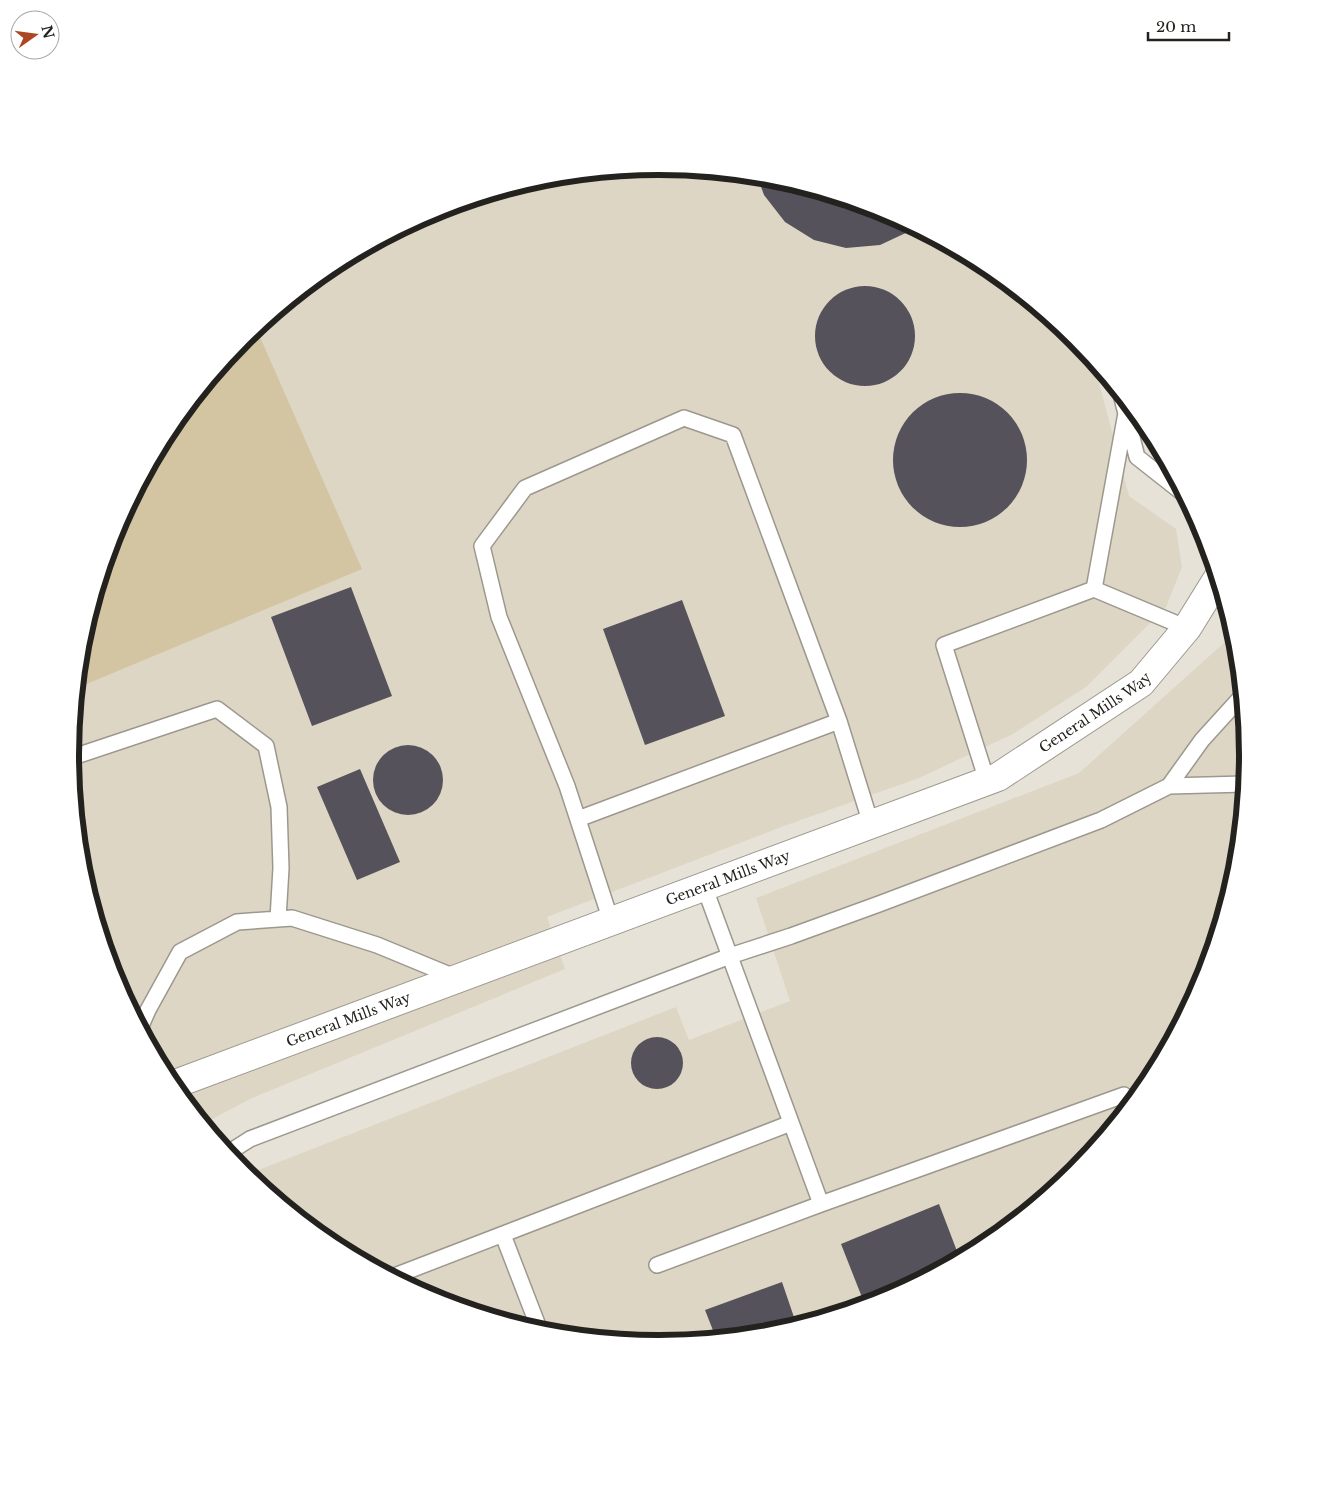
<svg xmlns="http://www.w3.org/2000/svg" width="1318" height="1510" viewBox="0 0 1318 1510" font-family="'Libre Baskerville',serif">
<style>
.built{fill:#ded6c5}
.green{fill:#d3c4a2}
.building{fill:#56525b}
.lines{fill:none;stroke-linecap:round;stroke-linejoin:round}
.service-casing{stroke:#9c988e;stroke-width:18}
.minor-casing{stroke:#9c988e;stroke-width:30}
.service{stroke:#fff;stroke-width:15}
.minor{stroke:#fff;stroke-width:28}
.labels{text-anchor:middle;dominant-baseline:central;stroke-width:5;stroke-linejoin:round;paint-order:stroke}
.street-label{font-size:14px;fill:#24221e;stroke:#fff}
.rim{fill:none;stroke:#24221e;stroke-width:6}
</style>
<rect width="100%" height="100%" fill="#e7e2d7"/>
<path class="built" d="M 659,166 L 774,177 L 885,211 L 986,265 L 1076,339 L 1093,360 L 1129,496 L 1176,529 L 1182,567 L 1166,607 L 1086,687 L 1013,734 L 919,778 L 784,826 L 547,917 L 565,969 L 250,1099 L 203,1124 L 169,1082 L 115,980 L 81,870 L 70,755 L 81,640 L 115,529 L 169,428 L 243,338 L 332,265 L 434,211 L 544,177 Z
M 1235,633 L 1237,640 L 1248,755 L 1237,870 L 1203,981 L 1149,1082 L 1075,1172 L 986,1245 L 884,1299 L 774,1333 L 659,1344 L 544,1333 L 433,1299 L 332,1245 L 246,1175 L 676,1007 L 689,1040 L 790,1001 L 756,898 L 1079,773 Z"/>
<path class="green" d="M 256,328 L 362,569 L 77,688 L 81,640 L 115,529 L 169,428 L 243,338 Z"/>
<path class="building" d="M 757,176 L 774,177 L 885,211 L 914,227 L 910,231 L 880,245 L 846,248 L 814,240 L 785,222 L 764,195 Z
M815 336a50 50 0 1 1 100 0a50 50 0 1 1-100 0Z
M893 460a67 67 0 1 1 134 0a67 67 0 1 1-134 0Z
M 351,587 L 392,696 L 312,726 L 271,617 Z
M 682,600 L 725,716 L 645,745 L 603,629 Z
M373 780a35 35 0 1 1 70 0a35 35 0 1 1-70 0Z
M 360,769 L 400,862 L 357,880 L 317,787 Z
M631 1063a26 26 0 1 1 52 0a26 26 0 1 1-52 0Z
M 939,1204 L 960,1259 L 884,1299 L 865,1305 L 841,1244 Z
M 782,1282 L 797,1326 L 774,1333 L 716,1338 L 705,1310 Z"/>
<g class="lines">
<defs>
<path id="service" d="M 1121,394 L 1137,457 L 1184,494
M 1126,413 L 1094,589 L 1187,628
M 70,758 L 217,709 L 266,746 L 279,807 L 281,868 L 278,919
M 987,781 L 944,645 L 1094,589
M 1169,786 L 1202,740 L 1242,696
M 578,819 L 839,721
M 704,886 L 821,1204
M 611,921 L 567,786 L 499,617 L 482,546 L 525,488 L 684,418 L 733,435 L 839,721 L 871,824
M 140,1028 L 148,1010 L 180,952 L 237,922 L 292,918 L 377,945 L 457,978
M 228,1153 L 250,1139 L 730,956 L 791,936 L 879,904 L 1101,820 L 1169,786 L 1245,784
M 503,1235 L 540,1331
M 657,1265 L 821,1204 L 1124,1095 L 1132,1103
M 392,1277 L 791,1123"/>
<g id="minor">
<path id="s1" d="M 175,1084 L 998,777 L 1141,683 L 1187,628 L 1218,578"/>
</g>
</defs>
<use href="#service" class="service-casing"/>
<use href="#minor" class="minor-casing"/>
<use href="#service" class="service"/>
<use href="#minor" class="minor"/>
</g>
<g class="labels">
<g class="street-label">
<text stroke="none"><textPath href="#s1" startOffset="995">General Mills Way</textPath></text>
<text stroke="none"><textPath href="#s1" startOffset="590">General Mills Way</textPath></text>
<text stroke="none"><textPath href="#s1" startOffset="185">General Mills Way</textPath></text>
</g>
</g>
<path d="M0 0H1318V1510H0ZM79 755a580 580 0 1 1 1160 0a580 580 0 1 1-1160 0Z" fill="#fff" fill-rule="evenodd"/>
<path class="rim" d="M79 755a580 580 0 1 1 1160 0a580 580 0 1 1-1160 0Z"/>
<g transform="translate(35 35) rotate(76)"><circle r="24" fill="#ffffff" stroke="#a7a7a5"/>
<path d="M0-4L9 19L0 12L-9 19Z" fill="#ad4622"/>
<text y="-8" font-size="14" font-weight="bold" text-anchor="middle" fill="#24221e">N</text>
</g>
<path d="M1148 32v8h81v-8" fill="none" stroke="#24221e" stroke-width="2.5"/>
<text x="1156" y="32" font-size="15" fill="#24221e" stroke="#ffffff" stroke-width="4" paint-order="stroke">20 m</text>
</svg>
